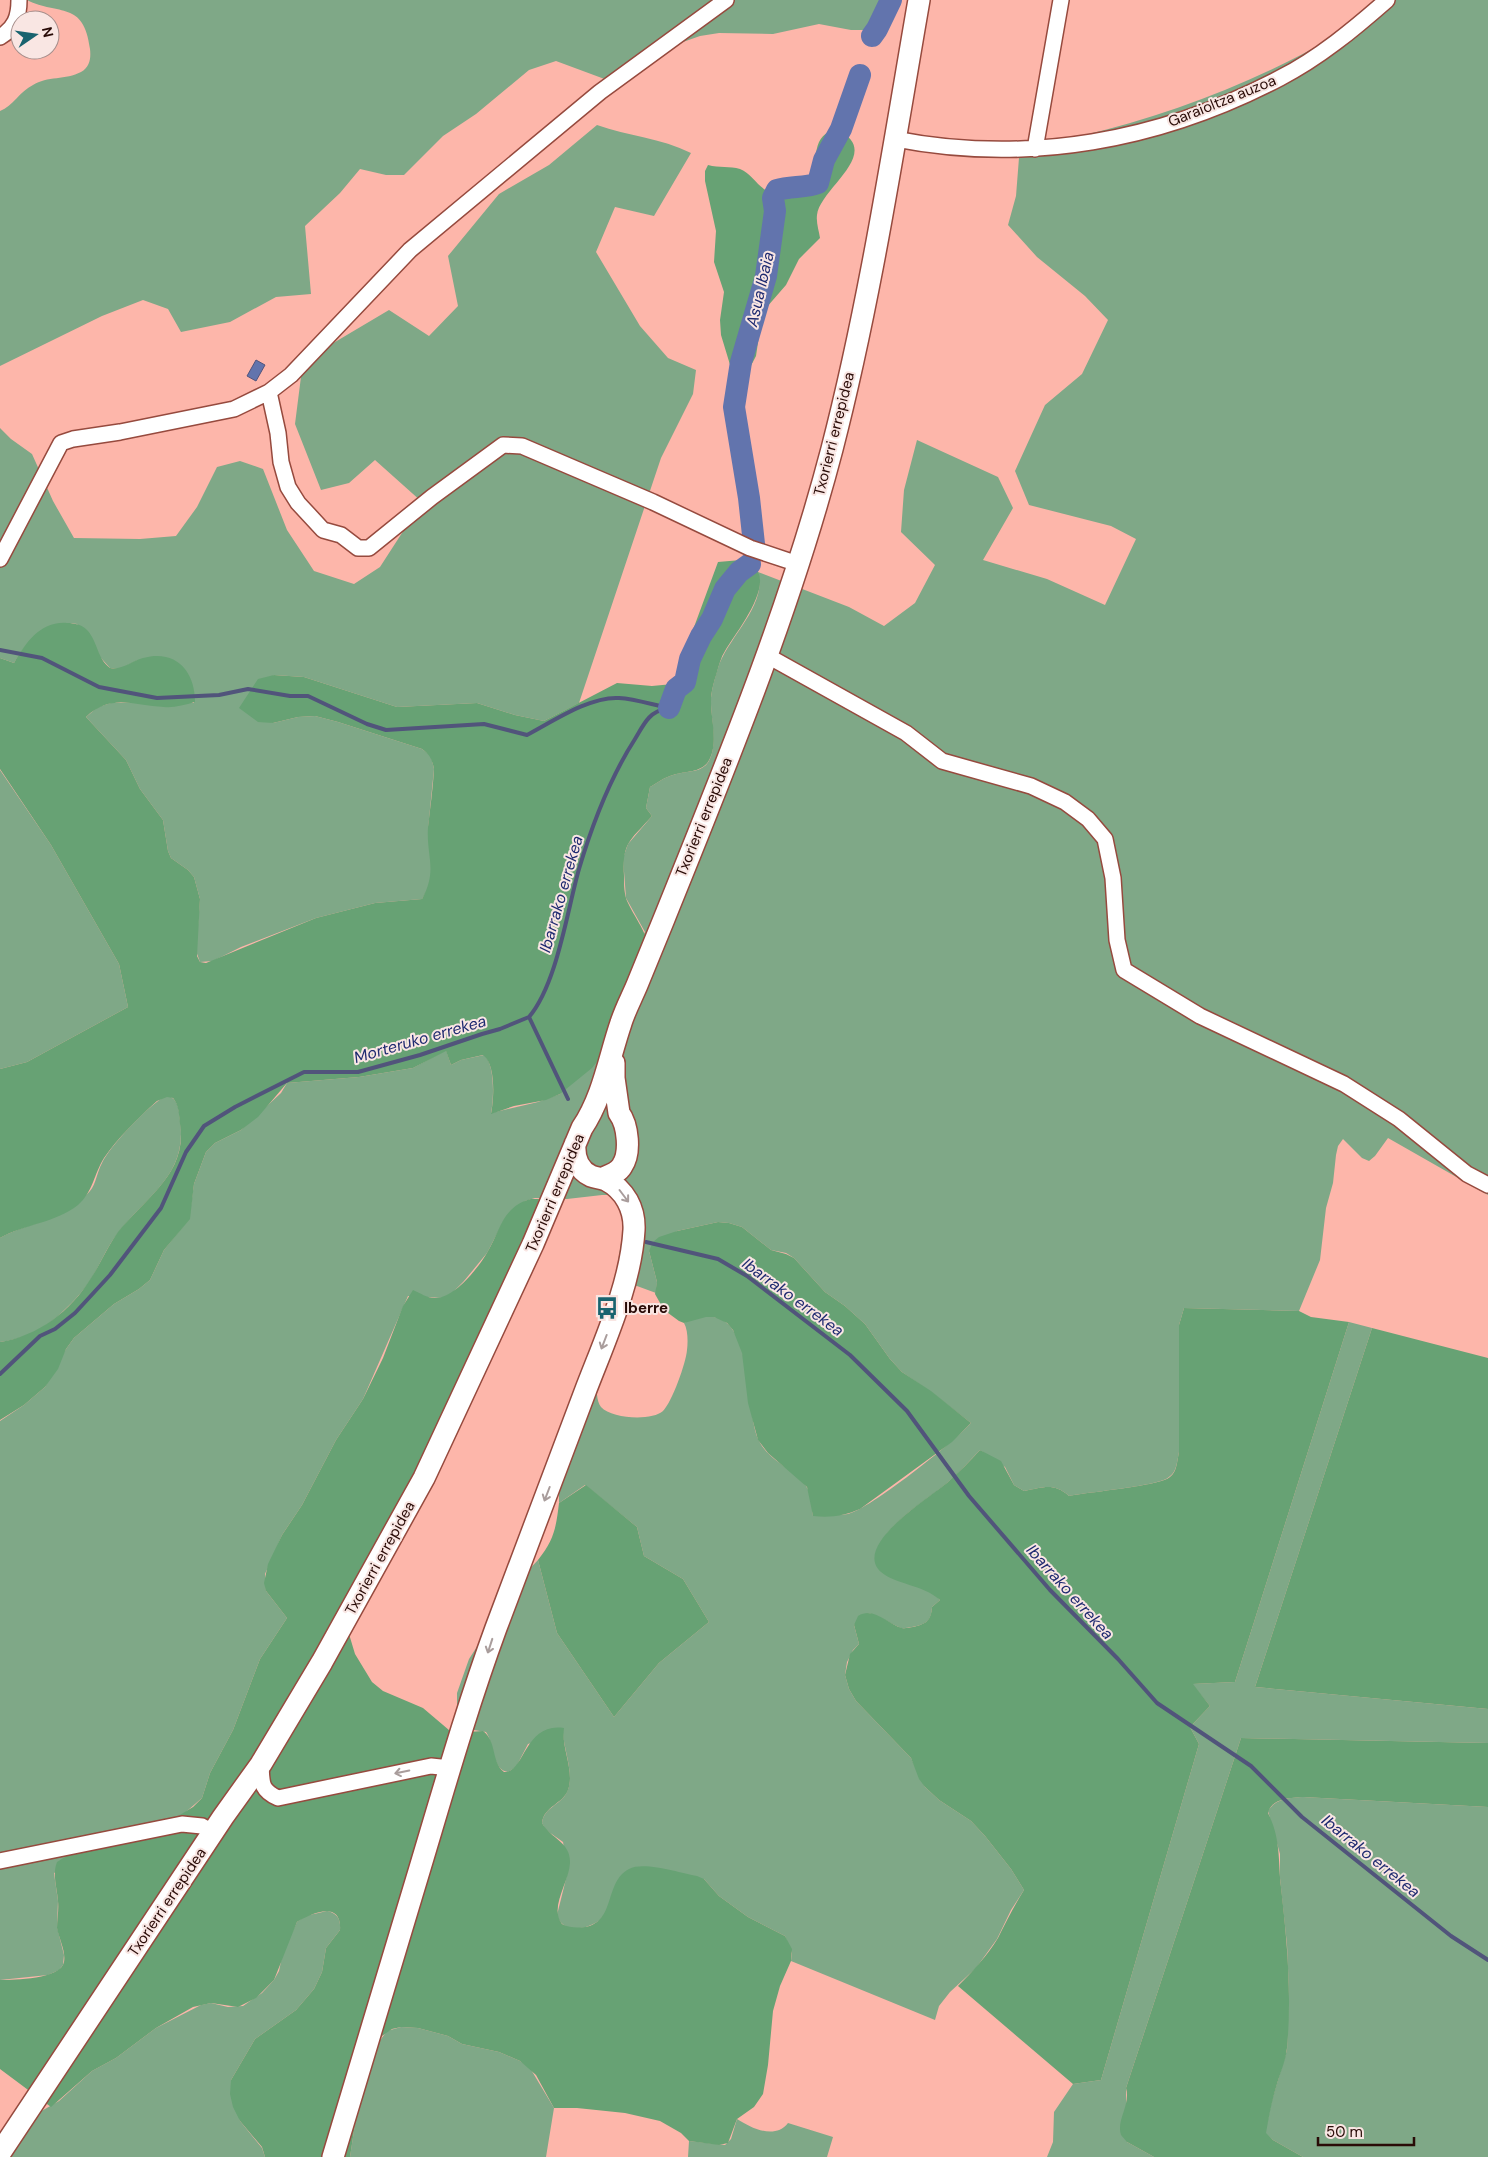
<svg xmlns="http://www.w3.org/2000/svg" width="1488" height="2157" viewBox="0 0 1488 2157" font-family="'DM Sans',sans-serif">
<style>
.green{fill:#7fa887}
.forest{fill:#67a274}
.water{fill:#6274ad;stroke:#51547b}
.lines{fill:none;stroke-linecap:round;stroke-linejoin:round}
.stream{stroke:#51547b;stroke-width:4}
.river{stroke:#6274ad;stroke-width:22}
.street-casing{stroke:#964a3e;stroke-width:18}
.secondary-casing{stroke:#964a3e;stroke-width:24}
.street{stroke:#fff;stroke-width:15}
.secondary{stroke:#fff;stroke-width:21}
.oneway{stroke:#a99d9c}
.labels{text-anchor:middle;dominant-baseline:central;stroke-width:4;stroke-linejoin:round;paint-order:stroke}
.street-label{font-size:15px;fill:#290b07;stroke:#f9e6e3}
.poi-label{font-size:15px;font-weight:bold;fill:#290b07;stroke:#f9e6e3;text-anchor:start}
.water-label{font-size:16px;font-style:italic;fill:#1e2a70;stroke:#f9e6e3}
</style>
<rect width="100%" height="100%" fill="#fdb6aa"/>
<path class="green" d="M 27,0 L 887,0 L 874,30 L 851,30 L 819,24 L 773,34 L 719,33 L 700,36 L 683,42 L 665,53 L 618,84 L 556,61 L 529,70 L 476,114 L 443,136 L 404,175 L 386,175 L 360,169 L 340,193 L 305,226 L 311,294 L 276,297 L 230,322 L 181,332 L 168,309 L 143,300 L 102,316 L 0,366 L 0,111 C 13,106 20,91 33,85 C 47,76 66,80 81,72 C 90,67 91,58 90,49 C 84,0 59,16 27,0 Z
M 1393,0 L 1488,0 L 1488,1195 L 1388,1138 L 1375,1156 L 1369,1161 L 1362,1158 L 1343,1139 L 1338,1146 L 1336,1155 L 1333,1183 L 1326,1208 L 1320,1260 L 1299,1311 L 1184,1308 L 1179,1325 L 1179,1452 C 1177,1461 1177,1472 1169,1477 C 1160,1486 1087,1492 1069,1496 C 1053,1482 1043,1488 1024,1491 L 1014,1485 L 1005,1467 L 980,1450 C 969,1461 959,1473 947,1483 C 926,1501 874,1530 876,1562 L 933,1593 L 940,1600 L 932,1607 C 931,1622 926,1624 912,1627 C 908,1627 905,1629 901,1628 C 889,1623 880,1616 868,1613 L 854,1625 L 859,1644 L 853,1650 L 847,1662 L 845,1675 L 849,1689 L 856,1701 L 911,1758 L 925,1787 L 939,1800 L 971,1821 L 985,1836 L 1011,1869 L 1024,1890 L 1011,1910 L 997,1939 L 976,1968 L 950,1992 L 939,2006 L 935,2020 L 791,1961 L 792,1953 L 785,1936 L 748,1917 L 719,1896 L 704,1879 L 604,1916 C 593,1929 563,1936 557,1915 L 568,1871 L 563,1842 L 546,1830 L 542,1823 C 544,1807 561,1805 567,1792 C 575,1775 564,1751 563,1733 L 528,1744 L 516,1767 L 508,1772 C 492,1770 494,1743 486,1732 L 474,1730 L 457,1736 L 457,1693 L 469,1659 L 522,1577 L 538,1560 L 557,1633 L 614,1717 L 659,1663 L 709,1622 L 683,1579 L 644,1556 L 637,1527 L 585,1485 L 559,1503 L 559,1471 L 596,1381 C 597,1389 596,1401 601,1407 C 612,1419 652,1421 663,1411 C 672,1402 686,1363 687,1350 C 688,1342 688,1330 684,1323 C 759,1288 742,1406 759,1441 C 769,1461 795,1470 806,1486 C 811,1493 812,1508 813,1516 C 824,1515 837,1516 848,1514 C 870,1509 954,1442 971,1423 L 931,1392 L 902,1372 L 890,1359 L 865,1324 L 845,1306 L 825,1292 L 794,1258 L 786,1253 L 771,1250 L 742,1227 L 729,1223 L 718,1222 L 677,1231 L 649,1251 L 657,1282 L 656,1293 L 637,1286 L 616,1294 L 616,1274 L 623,1231 L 622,1210 L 621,1205 L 610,1195 L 602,1195 L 567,1199 L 535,1198 L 525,1201 L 504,1220 L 487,1253 L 464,1281 L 451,1294 L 442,1298 L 408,1296 L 363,1399 L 336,1440 L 302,1505 L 282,1535 L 265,1574 L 266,1591 L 287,1618 L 260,1659 L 233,1730 L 210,1773 L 202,1798 L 180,1817 L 54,1873 L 58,1901 L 57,1927 L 64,1955 L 63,1965 L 59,1970 L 48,1975 L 0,1980 L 0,1421 L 24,1405 L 45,1387 L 66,1349 L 74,1338 L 114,1304 L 139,1289 L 150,1280 L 164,1250 L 189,1219 L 194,1184 L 206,1152 L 215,1143 L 241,1130 L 281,1093 L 287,1083 L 359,1077 L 413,1068 L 446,1050 L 451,1065 L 461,1060 L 484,1055 C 495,1064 494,1099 491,1113 L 538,1102 L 560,1094 L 645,932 L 626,898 L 623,858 L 628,844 L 652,816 L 646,808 L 650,787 C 657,783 665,777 673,775 C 683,771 698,773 706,765 C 720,749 710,718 711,698 C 712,687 715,678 718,668 C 727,638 768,605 758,572 L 849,607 L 884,626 L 915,603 L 935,565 L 901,532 L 904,490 L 917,440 L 998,477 L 1013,508 L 983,560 L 1047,579 L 1105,605 L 1136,539 L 1111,526 L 1029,505 L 1015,471 L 1045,405 L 1082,374 L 1108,320 L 1085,296 L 1037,257 L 1008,225 L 1016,196 L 1020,145 C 1040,142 1061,141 1080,136 C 1192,110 1299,64 1393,0 Z
M 597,125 C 628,136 661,138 691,153 L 654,216 L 615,207 L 596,252 L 640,326 L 668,358 L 696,370 L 693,394 L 661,458 L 579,703 L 544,721 L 515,715 L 477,703 L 397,707 L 304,677 L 274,675 L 240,708 L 273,723 L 298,717 L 315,716 L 338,722 L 422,749 L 431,756 L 434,769 L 428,829 L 432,874 L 429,887 L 422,899 L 375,903 L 316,918 L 241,947 L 213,961 L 200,962 L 196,951 L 200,899 L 194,877 L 188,870 L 171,858 L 168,851 L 163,820 L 140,789 L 126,760 L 86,717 L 98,707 L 111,703 L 194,703 L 194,691 L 138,660 L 122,668 L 110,668 L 101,658 L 77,624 C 49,618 27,640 14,663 L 0,658 L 0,428 L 11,439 L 32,454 L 53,501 L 74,538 L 140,539 L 176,536 L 197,507 L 217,467 L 240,461 L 263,469 L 287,530 L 314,571 L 354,584 L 380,567 L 422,502 L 375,460 L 349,483 L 321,490 L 295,424 L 303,361 L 389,310 L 429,336 L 458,306 L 448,256 L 499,194 L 549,165 Z
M 0,770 L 51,845 L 119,964 L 128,1007 L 27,1062 L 0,1069 Z
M 164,1097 L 171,1097 C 179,1102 179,1112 180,1121 C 188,1175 146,1196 118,1233 C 106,1248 101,1263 91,1279 C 82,1293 70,1305 58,1316 C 41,1331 22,1339 0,1342 L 0,1238 C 32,1220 63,1223 90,1191 C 96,1184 97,1172 102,1163 C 110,1146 148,1106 164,1097 Z
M 1349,1322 L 1372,1328 L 1255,1687 L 1488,1709 L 1488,1743 L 1241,1738 L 1126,2088 L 1127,2142 L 1154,2157 L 1047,2157 L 1053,2142 L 1054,2112 L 1073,2084 L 1101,2080 L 1199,1744 L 1190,1727 L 1210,1706 L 1192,1684 L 1235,1682 Z
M 1303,1797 L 1488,1807 L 1488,2157 L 1303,2157 L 1273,2140 L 1265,2133 L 1272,2100 L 1287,2050 L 1289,1991 L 1287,1945 L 1280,1878 L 1280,1854 L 1268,1811 C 1276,1798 1289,1798 1303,1797 Z
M 327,1911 C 337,1913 341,1919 340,1930 L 326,1948 L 322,1972 L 314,1989 L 296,2010 L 255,2039 L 231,2080 L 240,2121 L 262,2148 L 265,2157 L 0,2157 L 38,2113 L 59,2101 L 92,2071 L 116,2058 L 156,2028 L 201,2005 L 211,2003 L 228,2007 L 243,2006 L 262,1993 L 274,1980 L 279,1971 L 283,1952 L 297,1922 L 305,1916 Z
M 401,2027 L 418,2028 L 448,2036 L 462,2044 L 499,2052 L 520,2061 L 530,2068 L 554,2108 L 546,2157 L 350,2157 L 357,2111 L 378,2043 L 387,2031 Z
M 737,2119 C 751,2128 775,2140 788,2123 L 833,2137 L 827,2157 L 688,2157 L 689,2141 L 725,2145 L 731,2139 Z"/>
<path class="forest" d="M 838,130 C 884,153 820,188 817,215 C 816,223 819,231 820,238 L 799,259 L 786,285 L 766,308 L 761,322 L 756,356 L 742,383 L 731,368 L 721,335 L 720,320 L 724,292 L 714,262 L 716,231 L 705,181 L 705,171 L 708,165 C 719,168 730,166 740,169 C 753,174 758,189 772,193 L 781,185 L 812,182 C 818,162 810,132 838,130 Z
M 741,560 C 787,571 737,630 725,651 C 721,657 719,665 717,672 C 714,682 711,691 711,702 C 711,720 719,745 708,762 C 700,773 685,771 673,775 C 665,777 657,783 650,787 L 646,808 L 652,816 C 630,841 622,842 624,876 C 624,885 624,895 628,903 C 634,916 643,927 647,941 L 611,1044 L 592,1068 L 560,1094 L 546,1100 L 514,1106 L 491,1114 C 494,1099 496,1064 483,1055 L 461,1060 L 451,1065 L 446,1051 L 413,1068 L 359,1077 L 287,1083 L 258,1117 L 241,1130 L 215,1143 L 206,1152 L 194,1184 L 190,1219 L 164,1250 L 150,1280 L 139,1289 L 114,1304 L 74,1338 L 66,1349 L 58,1369 L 45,1387 L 24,1405 L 0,1420 L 0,1342 C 38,1336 71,1311 91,1278 C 101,1263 107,1247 118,1232 C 145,1198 188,1173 180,1124 C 179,1115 179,1105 173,1098 L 167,1097 L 157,1101 C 139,1117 117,1139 104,1158 C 94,1174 93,1192 78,1205 C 55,1223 25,1224 0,1238 L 0,1069 L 27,1062 L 128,1007 L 119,964 L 51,845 L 0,769 L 0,658 L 14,663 C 26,642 41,621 67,623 C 75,623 83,625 88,631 C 98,643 97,658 110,668 C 123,670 131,661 143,658 C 176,649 195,671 195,702 C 184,705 174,708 164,707 C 134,706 111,693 86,717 L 126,760 L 140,789 L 163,820 L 168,851 L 171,858 L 188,870 L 194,877 L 200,899 L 197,956 L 200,962 L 206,963 L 316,918 L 375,903 L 422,899 C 438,870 426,856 428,827 C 430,808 433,789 434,769 C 432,759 430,755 422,749 L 338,722 L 315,716 L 298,717 L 273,723 L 258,722 L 239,708 L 258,679 L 274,675 L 304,677 L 397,707 L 477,703 L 515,715 L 544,721 L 617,683 L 652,686 L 673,684 L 718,562 Z
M 531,1199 L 539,1199 L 531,1223 L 412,1483 L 343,1614 L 355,1654 L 372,1682 L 383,1691 L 423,1708 L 456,1736 L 468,1732 L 483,1731 C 497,1741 491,1762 504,1772 C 525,1773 524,1722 564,1728 C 561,1748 575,1771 568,1790 C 563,1804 544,1806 542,1823 C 551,1839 571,1842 570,1863 C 569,1883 549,1907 562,1924 C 570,1928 577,1928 585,1927 C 616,1922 604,1882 629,1869 C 644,1861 680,1873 697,1876 L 704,1879 L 719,1896 L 748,1917 L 785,1936 L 792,1949 L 791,1961 L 780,1986 L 773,2011 L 768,2065 L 763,2094 L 754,2107 L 737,2119 L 728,2143 L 719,2145 L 689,2141 L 681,2133 L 660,2121 L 625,2113 L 577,2108 L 554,2108 L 536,2075 L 520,2061 L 499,2052 L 462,2044 L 448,2036 L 418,2028 L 401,2027 L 392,2029 L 382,2036 L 378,2043 L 357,2111 L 350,2157 L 265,2157 L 262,2147 L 240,2121 L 233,2107 L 230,2094 L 231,2080 L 255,2039 L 296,2010 L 314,1989 L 322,1972 L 326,1948 L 340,1930 C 342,1900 312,1913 297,1922 L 274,1980 L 256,1998 L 238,2007 L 211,2003 L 193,2007 L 156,2028 L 116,2058 L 92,2071 L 51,2107 L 0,2069 L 0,1980 C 14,1980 61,1979 64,1962 C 66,1951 59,1939 57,1928 C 57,1919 59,1910 58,1901 C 57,1887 52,1875 57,1862 L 73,1852 L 170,1821 L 193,1807 L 202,1798 L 210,1773 L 233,1730 L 260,1659 L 287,1618 L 266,1591 L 264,1583 L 268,1564 L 282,1535 L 302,1505 L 336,1440 L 363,1399 L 383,1358 L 403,1306 L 413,1290 C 420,1293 427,1298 435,1298 C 454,1299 480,1266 488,1251 C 496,1238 500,1221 511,1210 C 517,1204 523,1201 531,1199 Z
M 718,1222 L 729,1223 L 742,1227 L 771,1250 L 786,1254 L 794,1258 L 825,1292 L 845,1306 L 865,1324 L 890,1359 L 902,1372 L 931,1391 L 971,1423 L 952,1442 L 860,1509 C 844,1516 830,1518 813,1516 L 807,1487 L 768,1453 L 758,1440 L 748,1403 L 742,1353 L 733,1330 L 727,1323 L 714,1317 L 706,1317 L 684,1323 L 679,1321 L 664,1310 L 655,1294 L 657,1282 L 649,1251 L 653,1242 L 659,1237 L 677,1231 Z
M 1184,1308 L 1299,1311 L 1311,1317 L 1349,1322 L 1235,1682 L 1193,1684 L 1210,1706 L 1190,1727 L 1199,1744 L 1101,2080 L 1073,2084 L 958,1986 C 972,1972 987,1956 998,1938 C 1006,1922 1014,1906 1024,1890 L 1011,1869 L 985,1836 L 971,1821 L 939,1800 L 925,1787 L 919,1779 L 911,1758 L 856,1701 L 849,1689 L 845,1675 L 850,1654 L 859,1644 L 854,1625 L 858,1616 C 874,1606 887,1624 902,1628 C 905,1629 910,1627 913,1627 C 926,1624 931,1621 932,1607 L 940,1600 C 922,1584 896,1585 881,1572 C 851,1545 932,1496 948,1482 C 959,1472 970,1461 980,1450 L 1001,1461 L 1014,1485 L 1024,1491 C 1043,1488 1053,1482 1069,1496 C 1087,1492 1160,1486 1170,1477 C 1177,1472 1177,1461 1179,1452 L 1179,1325 Z
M 1372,1328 L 1488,1358 L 1488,1709 L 1255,1687 Z
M 586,1485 L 637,1527 L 644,1556 L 683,1579 L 709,1622 L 659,1663 L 614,1717 L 557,1633 L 538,1560 C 554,1540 556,1528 559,1503 Z
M 1241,1738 L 1488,1743 L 1488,1807 L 1303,1797 C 1290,1798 1272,1798 1268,1813 C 1281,1839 1278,1860 1281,1887 C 1287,1940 1292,1994 1287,2048 C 1286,2060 1280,2073 1277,2084 C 1272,2100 1269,2116 1266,2133 L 1273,2140 L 1303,2157 L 1154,2157 L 1127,2142 L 1121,2135 C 1116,2120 1131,2105 1126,2088 Z"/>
<path class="water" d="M 256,360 L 265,365 L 256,381 L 247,376 Z"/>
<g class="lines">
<path class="stream" d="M 0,650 L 42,658 L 99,687 L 157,698 L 219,695 L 248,689 L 290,696 L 308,696 L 367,724 L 386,730 L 484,724 L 527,735 C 552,722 590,696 619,698 C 636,699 653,705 669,708
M 568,1099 L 529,1017 C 557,984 567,911 579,869 C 592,825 610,778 635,739 C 643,726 649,711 666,709
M 646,1242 L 718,1259 L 747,1276 L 850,1355 L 907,1411 L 969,1496 L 1050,1590 L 1118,1659 L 1157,1703 L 1251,1766 L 1302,1817 L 1451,1936 L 1488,1960
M 0,1374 L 40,1336 L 55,1329 L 75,1313 L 110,1275 L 161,1208 L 186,1152 L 204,1126 L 235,1107 L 304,1072 L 358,1072 L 420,1055 L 482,1034 L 500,1029 L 529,1017"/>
<path class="river" d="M 872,36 L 877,29 L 891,0
M 754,544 L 749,498 L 734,407 L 741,362 L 766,276 L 775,211 L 773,198 L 777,190 C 790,186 807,188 818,183 L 824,160 L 841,129 L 860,75
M 669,708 L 676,689 L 685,682 L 690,659 L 701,636 L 712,619 L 725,589 L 739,572 L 750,564"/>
<defs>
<path id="street" d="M 0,37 C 15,28 19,17 19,0
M 895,139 C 1028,165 1160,141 1280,78 C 1319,58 1354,29 1387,0
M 1035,149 L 1061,0
M 269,392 L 278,433 L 281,462 L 288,487 L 298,503 L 323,530 L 341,535 L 358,548 L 369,548 L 432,497 L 503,445 L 522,446 L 653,502 L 750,548 L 798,564
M 0,559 L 61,443 L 73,439 L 120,432 L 234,409 L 269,392 L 291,375 L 410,250 L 600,92 L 726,0
M 766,655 L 906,733 L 942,761 L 1031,786 L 1065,802 L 1088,819 L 1105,839 L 1113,878 L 1117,940 L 1124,970 L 1200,1016 L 1344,1084 L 1399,1119 L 1467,1174 L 1488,1185
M 261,1764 C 262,1782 260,1790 278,1798 L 431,1766 L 450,1768
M 0,1861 L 182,1824 L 202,1826 L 213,1832"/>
<path id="secondary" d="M 603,1178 C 610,1175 618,1173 622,1166 C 631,1153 628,1125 619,1113 L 614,1078 L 614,1063
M 0,2153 L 223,1817 L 261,1764 L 322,1662 L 424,1478 L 533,1244 L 582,1128 C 603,1097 609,1058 621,1023 C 625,1010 632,997 637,985 C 646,963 655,941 664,919 C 726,765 790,610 832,449 C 870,302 893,150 919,0
M 333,2157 C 362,2061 391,1964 420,1868 C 444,1788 467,1707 496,1628 C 525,1549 556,1471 585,1392 C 604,1342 631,1284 634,1230 C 635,1209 625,1190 606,1180 C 601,1178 596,1178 591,1176 C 578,1170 574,1157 575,1144"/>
</defs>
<use href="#street" class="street-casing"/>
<use href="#secondary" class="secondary-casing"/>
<use href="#street" class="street"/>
<use href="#secondary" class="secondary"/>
</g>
<defs><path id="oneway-shaft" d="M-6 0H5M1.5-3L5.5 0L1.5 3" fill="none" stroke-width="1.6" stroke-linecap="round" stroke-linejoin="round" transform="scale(1.25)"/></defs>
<g class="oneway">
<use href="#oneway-shaft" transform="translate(624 1196) rotate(53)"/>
<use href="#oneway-shaft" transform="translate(604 1342) rotate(111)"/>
<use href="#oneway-shaft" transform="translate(547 1494) rotate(111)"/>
<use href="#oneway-shaft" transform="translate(490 1646) rotate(108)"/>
<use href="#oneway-shaft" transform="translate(402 1772) rotate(168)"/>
</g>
<defs>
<symbol id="bus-bare" viewBox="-9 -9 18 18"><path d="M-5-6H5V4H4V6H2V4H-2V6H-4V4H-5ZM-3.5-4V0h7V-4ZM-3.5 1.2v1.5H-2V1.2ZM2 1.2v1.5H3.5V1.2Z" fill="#18636f" stroke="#f9e6e3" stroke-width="2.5" paint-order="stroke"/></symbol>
</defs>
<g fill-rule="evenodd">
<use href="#bus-bare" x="591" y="1292" width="32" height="32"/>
</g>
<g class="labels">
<g class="street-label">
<text transform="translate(1222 101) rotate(-22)">Garaioltza auzoa</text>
<text transform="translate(834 434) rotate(-76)">Txorierri errepidea</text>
<text transform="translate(704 817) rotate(-68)">Txorierri errepidea</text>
<text transform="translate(555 1193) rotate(-67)">Txorierri errepidea</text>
<text transform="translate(380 1558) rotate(-61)">Txorierri errepidea</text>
<text transform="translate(167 1902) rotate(-56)">Txorierri errepidea</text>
</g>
<g class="poi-label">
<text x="624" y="1308">Iberre</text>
</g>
<g class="water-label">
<text transform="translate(760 289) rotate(-77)">Asua Ibaia</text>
<text transform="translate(561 894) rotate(-74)">Ibarrako errekea</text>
<text transform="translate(420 1039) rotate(-16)">Morteruko errekea</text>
<text transform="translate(793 1297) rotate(36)">Ibarrako errekea</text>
<text transform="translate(1070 1592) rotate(48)">Ibarrako errekea</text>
<text transform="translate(1371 1856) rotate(39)">Ibarrako errekea</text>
</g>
</g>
<g transform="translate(35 35) rotate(77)"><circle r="24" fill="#f9e6e3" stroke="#a68e8b"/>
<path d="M0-4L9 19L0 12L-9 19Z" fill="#18636f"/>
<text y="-8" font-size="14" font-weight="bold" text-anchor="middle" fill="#290b07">N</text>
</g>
<path d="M1318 2137v8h96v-8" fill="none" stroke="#290b07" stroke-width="2.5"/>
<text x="1326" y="2137" font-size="15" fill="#290b07" stroke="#f9e6e3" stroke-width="4" paint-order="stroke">50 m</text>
</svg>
